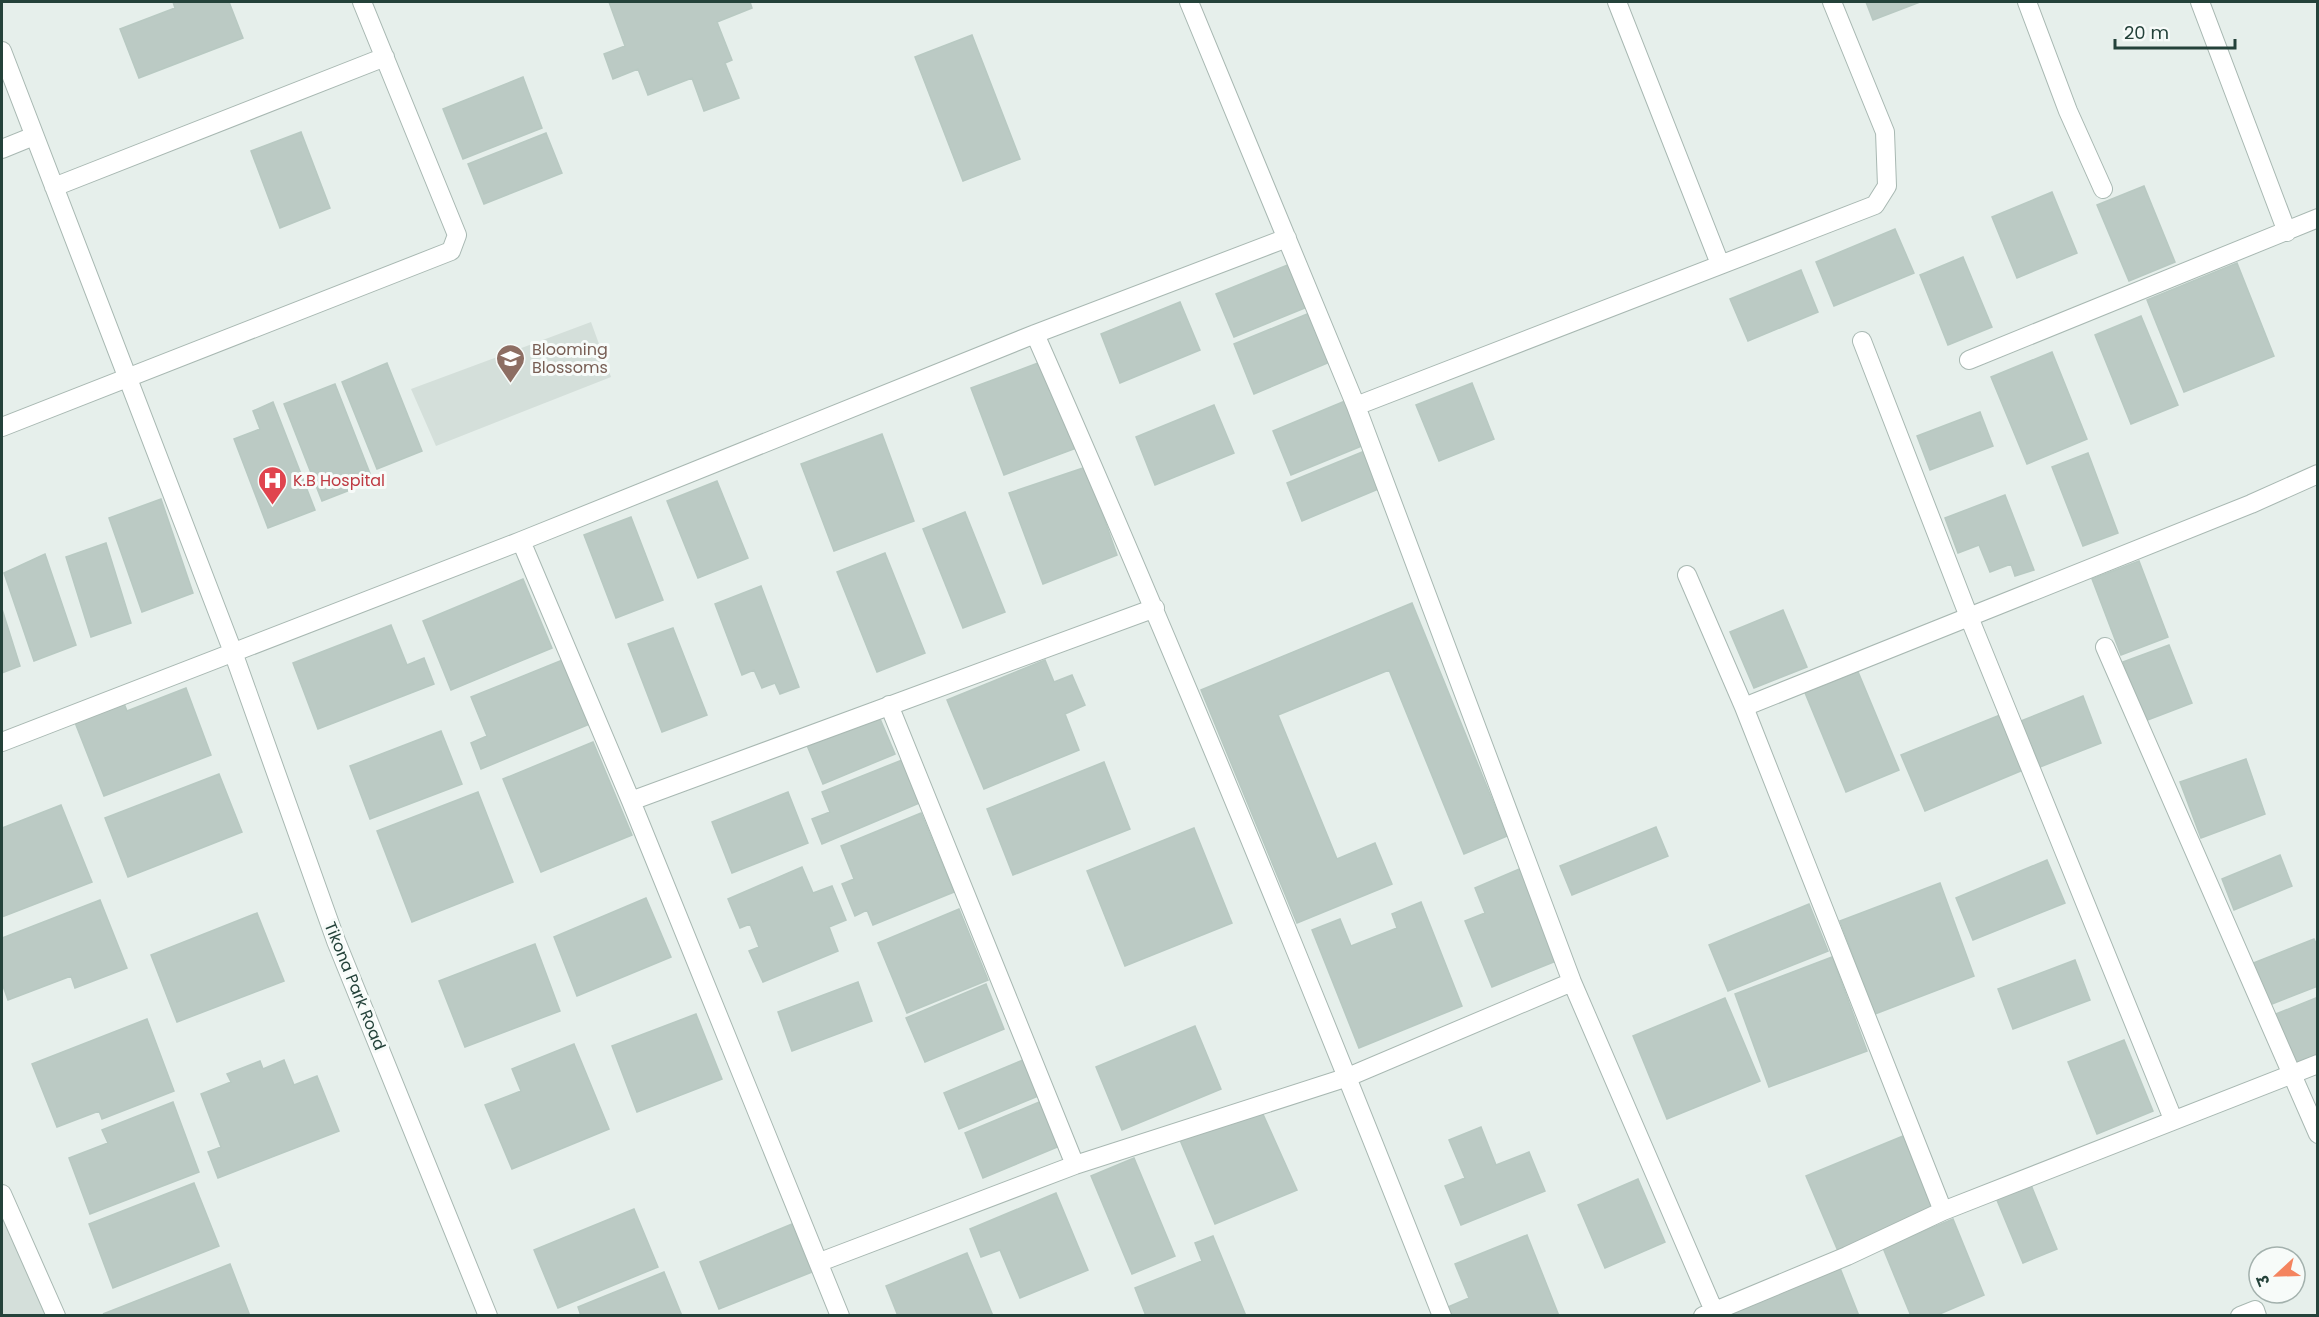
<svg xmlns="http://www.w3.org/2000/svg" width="2319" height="1317" viewBox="0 0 2319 1317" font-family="Poppins,'Noto Sans Devanagari',sans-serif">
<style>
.built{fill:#d4dfda}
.building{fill:#bbcac4;stroke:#b8c9c2;stroke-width:1.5}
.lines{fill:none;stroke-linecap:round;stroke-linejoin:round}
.minor-casing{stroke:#a8b8b2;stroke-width:20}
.minor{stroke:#fff;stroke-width:18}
.labels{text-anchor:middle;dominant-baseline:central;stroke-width:6;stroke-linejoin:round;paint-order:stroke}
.education-label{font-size:16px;fill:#785e54;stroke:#f7fbf9;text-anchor:start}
.health-label{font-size:16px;fill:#be3a42;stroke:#f7fbf9;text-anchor:start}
.street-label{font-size:16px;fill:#24423a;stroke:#f7fbf9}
</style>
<rect width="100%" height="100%" fill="#e6efeb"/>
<path class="built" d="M 591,322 L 611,377 L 436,446 L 411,389 Z
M 2,1207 L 45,1315 L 2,1315 Z"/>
<path class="building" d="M 173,2 L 229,2 L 243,38 L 139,78 L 120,29 L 175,8 Z
M 609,2 L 750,2 L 752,8 L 717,22 L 732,60 L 725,63 L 739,98 L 704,111 L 692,78 L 648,95 L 638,69 L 613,79 L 604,54 L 625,46 Z
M 1866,2 L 1920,2 L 1873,20 Z
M 972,35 L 1020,159 L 963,181 L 915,57 Z
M 523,77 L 542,128 L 463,159 L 443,109 Z
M 301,132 L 330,208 L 280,228 L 251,151 Z
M 546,133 L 562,173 L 484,204 L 468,164 Z
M 2144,186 L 2175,262 L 2129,281 L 2097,205 Z
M 2052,192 L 2077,253 L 2017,278 L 1992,217 Z
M 1895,229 L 1914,273 L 1834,306 L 1816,262 Z
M 1963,257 L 1992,327 L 1948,345 L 1920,275 Z
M 1295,262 L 1312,305 L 1234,337 L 1216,294 Z
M 2237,263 L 2274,356 L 2184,392 L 2147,300 Z
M 1801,270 L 1818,312 L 1748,341 L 1730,299 Z
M 1180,302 L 1200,350 L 1120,383 L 1101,334 Z
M 1312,312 L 1332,361 L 1254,394 L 1234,344 Z
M 2141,316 L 2178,405 L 2131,424 L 2095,335 Z
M 2052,352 L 2087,439 L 2027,464 L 1991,377 Z
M 1046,360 L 1079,447 L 1004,475 L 971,388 Z
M 387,363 L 422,451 L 377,469 L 342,382 Z
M 1472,383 L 1494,439 L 1439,461 L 1416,405 Z
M 335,384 L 373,481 L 322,501 L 284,404 Z
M 1345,401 L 1364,445 L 1291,475 L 1273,431 Z
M 273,402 L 315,510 L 268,528 L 234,439 L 260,429 L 253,411 Z
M 1214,405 L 1234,453 L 1155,485 L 1136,437 Z
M 1980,412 L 1993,446 L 1930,470 L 1917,436 Z
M 882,434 L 914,521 L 834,551 L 801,464 Z
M 1367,450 L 1383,487 L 1302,521 L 1287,483 Z
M 2088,453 L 2118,533 L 2083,546 L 2052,467 Z
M 1086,467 L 1117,555 L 1043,584 L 1009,493 Z
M 717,481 L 748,558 L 698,578 L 667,501 Z
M 2005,495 L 2034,570 L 2015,576 L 2011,564 L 1990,572 L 1979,545 L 1958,553 L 1945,518 Z
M 161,499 L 193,593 L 142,612 L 109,518 Z
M 965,512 L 1005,612 L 963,628 L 923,529 Z
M 631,517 L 663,600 L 616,618 L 584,535 Z
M 106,543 L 131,623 L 91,637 L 66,557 Z
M 885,553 L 925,653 L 877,672 L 837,572 Z
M 45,554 L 76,645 L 34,661 L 4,573 Z
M 2139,561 L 2168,637 L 2121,655 L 2092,579 Z
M 523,579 L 552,648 L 451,690 L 423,621 Z
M 761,586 L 799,687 L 780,694 L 775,683 L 762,688 L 754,670 L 742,675 L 715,604 Z
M 1412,603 L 1507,836 L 1464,854 L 1389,670 L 1278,715 L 1337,859 L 1375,843 L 1392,884 L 1297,923 L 1201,690 Z
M 2,609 L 20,666 L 2,673 Z
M 1783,610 L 1807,667 L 1754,688 L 1730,632 Z
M 391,625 L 407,665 L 424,658 L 434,684 L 318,729 L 293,663 Z
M 673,628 L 707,715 L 662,732 L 628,644 Z
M 2169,645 L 2192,703 L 2145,721 L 2123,662 Z
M 565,659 L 592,723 L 481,769 L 471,743 L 487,736 L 471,697 Z
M 1045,660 L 1054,682 L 1072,675 L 1085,705 L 1065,714 L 1079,750 L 984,789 L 947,700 Z
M 1856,667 L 1899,770 L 1846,792 L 1803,688 Z
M 186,688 L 211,755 L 104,796 L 74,720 L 123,701 L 127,711 Z
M 2083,696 L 2101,743 L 2040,767 L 2021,721 Z
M 878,714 L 895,754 L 823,784 L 806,743 Z
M 2000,715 L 2023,770 L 1925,811 L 1901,755 Z
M 441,731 L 462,784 L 370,819 L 350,766 Z
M 593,742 L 632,835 L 541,872 L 503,779 Z
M 907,758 L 924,801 L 822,844 L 812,819 L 830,812 L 822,792 Z
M 2246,759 L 2265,814 L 2201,838 L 2180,782 Z
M 1104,762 L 1130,829 L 1013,875 L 987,809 Z
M 219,774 L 242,832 L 128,877 L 105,818 Z
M 478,792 L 513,882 L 412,922 L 377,831 Z
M 788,792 L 808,843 L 732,873 L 712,822 Z
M 61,805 L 92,882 L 2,917 L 2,828 Z
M 921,813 L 954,892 L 873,925 L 867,910 L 855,916 L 842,884 L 854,879 L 841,846 Z
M 1656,827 L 1668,856 L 1572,895 L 1560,866 Z
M 1194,828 L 1232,923 L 1125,966 L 1087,871 Z
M 2280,855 L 2292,886 L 2234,910 L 2222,879 Z
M 2047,860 L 2065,903 L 1973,940 L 1956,898 Z
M 802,867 L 813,893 L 832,886 L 846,920 L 829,927 L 838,951 L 763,982 L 749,951 L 759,947 L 750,924 L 740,928 L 728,899 Z
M 1524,867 L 1561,959 L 1492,987 L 1465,921 L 1485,913 L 1475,888 Z
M 1940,883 L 1974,976 L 1875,1014 L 1840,921 Z
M 646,898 L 671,957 L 577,996 L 554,937 Z
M 100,900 L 127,968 L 75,988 L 71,976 L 8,1000 L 2,983 L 2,938 Z
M 1421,902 L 1462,1006 L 1359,1048 L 1312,930 L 1340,919 L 1351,946 L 1397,928 L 1392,914 Z
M 1809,904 L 1828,951 L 1728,991 L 1709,945 Z
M 959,909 L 988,980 L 907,1013 L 878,943 Z
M 257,913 L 284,981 L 177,1022 L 151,955 Z
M 2314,939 L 2318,947 L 2318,986 L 2267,1006 L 2251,964 Z
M 535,944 L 560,1011 L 465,1047 L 439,981 Z
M 1832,957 L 1867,1051 L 1769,1087 L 1735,994 Z
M 2075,960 L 2090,1000 L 2013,1029 L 1998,989 Z
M 858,982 L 872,1021 L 792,1051 L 778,1012 Z
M 986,984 L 1004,1029 L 925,1062 L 906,1018 Z
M 2318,997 L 2318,1054 L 2291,1064 L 2271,1016 Z
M 1725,998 L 1760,1081 L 1667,1119 L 1633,1036 Z
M 696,1014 L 722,1079 L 637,1112 L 612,1046 Z
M 147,1019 L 174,1091 L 102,1119 L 99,1111 L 57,1127 L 32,1064 Z
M 1195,1026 L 1221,1089 L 1122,1130 L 1096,1067 Z
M 2124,1040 L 2153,1111 L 2097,1134 L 2068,1062 Z
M 574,1044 L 609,1129 L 512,1169 L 485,1105 L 521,1091 L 512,1069 Z
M 284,1060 L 294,1085 L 317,1076 L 339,1131 L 218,1178 L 208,1152 L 221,1147 L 201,1094 L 231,1082 L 227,1074 L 260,1061 L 263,1069 Z
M 1023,1060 L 1038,1096 L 959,1129 L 944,1093 Z
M 1044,1100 L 1062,1145 L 983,1178 L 965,1133 Z
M 173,1102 L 199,1172 L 90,1214 L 69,1158 L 108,1143 L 102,1130 Z
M 1262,1112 L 1297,1190 L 1215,1224 L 1180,1140 Z
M 1481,1127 L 1496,1165 L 1529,1152 L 1545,1191 L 1461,1225 L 1445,1186 L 1465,1178 L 1449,1140 Z
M 1903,1136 L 1934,1210 L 1838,1251 L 1806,1176 Z
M 1134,1158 L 1175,1256 L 1132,1274 L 1091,1176 Z
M 1638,1179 L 1665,1242 L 1605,1268 L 1578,1205 Z
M 2029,1180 L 2057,1249 L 2023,1263 L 1994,1193 Z
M 194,1183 L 219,1246 L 113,1288 L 89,1224 Z
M 1056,1193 L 1088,1270 L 1020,1298 L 1000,1250 L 981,1257 L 970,1229 Z
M 634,1209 L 658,1267 L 558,1308 L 534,1250 Z
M 1953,1219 L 1984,1295 L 1935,1316 L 1911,1316 L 1883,1248 Z
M 792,1224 L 812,1272 L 719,1309 L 700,1262 Z
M 1527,1235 L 1559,1316 L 1451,1316 L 1448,1307 L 1469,1298 L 1455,1264 Z
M 1213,1236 L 1246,1316 L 1146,1316 L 1135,1288 L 1202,1261 L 1195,1243 Z
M 967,1253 L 993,1316 L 898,1316 L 886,1286 Z
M 230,1264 L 250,1316 L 103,1314 Z
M 1840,1268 L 1859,1316 L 1732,1316 L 1730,1312 Z
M 664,1272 L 682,1316 L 581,1316 L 578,1307 Z"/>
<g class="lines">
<defs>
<path id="minor" d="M 1189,2 L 1356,406 L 1572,982 L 1714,1311
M 1617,2 L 1720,264
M 2027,2 L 2068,111 L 2103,189
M 2200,2 L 2287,232
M 2,51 L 233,652 L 336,941 L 488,1316
M 2,149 L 34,136
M 54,187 L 385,57
M 1035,334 C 1178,659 1312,986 1442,1316
M 1862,341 L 1969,617 L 2173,1119
M 1969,360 L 2318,218
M 1356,406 L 1875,205 L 1887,186 L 1885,132 L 1832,2
M 2,427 L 451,251 L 457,235 L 362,2
M 521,541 L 631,801 L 840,1316
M 1687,575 L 1744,707 L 1943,1211
M 2105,647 L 2318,1134
M 889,705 L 1075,1165
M 1744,707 L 2251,504 L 2318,474
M 2,742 L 521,541 L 1035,334 L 1287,238
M 631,801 L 1155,608
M 2,1194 L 56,1316
M 820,1262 L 1075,1165 L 1348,1077 L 1572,982
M 1703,1316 L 1847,1256 L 1943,1211 L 2318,1064
M 2240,1316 L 2255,1310 L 2257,1316"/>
</defs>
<use href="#minor" class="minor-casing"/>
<use href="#minor" class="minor"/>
</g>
<defs>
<symbol id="school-pin" viewBox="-11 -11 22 30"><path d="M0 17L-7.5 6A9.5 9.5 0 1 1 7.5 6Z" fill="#8d6e63" stroke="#f7fbf9"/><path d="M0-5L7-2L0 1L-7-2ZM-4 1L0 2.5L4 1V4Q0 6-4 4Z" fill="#fff"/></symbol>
<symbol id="hospital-pin" viewBox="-11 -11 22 30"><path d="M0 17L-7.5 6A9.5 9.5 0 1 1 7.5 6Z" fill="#e0444e" stroke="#f7fbf9"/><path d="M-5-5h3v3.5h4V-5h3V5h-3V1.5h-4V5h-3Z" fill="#fff"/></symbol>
</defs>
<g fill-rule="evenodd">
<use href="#school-pin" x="494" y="342" width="33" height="45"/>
<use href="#hospital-pin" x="256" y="464" width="33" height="45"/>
</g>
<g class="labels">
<g class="education-label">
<text x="532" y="349">Blooming<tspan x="532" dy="18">Blossoms</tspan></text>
</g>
<g class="health-label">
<text x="293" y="480">K.B Hospital</text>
</g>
<g class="street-label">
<text transform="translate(355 986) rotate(68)">Tikona Park Road</text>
</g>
</g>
<rect width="2319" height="1317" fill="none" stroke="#24423a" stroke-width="6"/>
<g transform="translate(2277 1275) rotate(248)"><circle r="28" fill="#f7fbf9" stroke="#a3b1ad" stroke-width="1.5"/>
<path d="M0-4.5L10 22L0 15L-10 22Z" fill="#f4845f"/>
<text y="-9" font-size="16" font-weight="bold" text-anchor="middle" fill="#24423a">उ</text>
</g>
<path d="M2115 39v9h120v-9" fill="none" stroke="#24423a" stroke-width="3"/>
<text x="2124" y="39" font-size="18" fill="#24423a" stroke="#f7fbf9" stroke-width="4.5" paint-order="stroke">20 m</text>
</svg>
